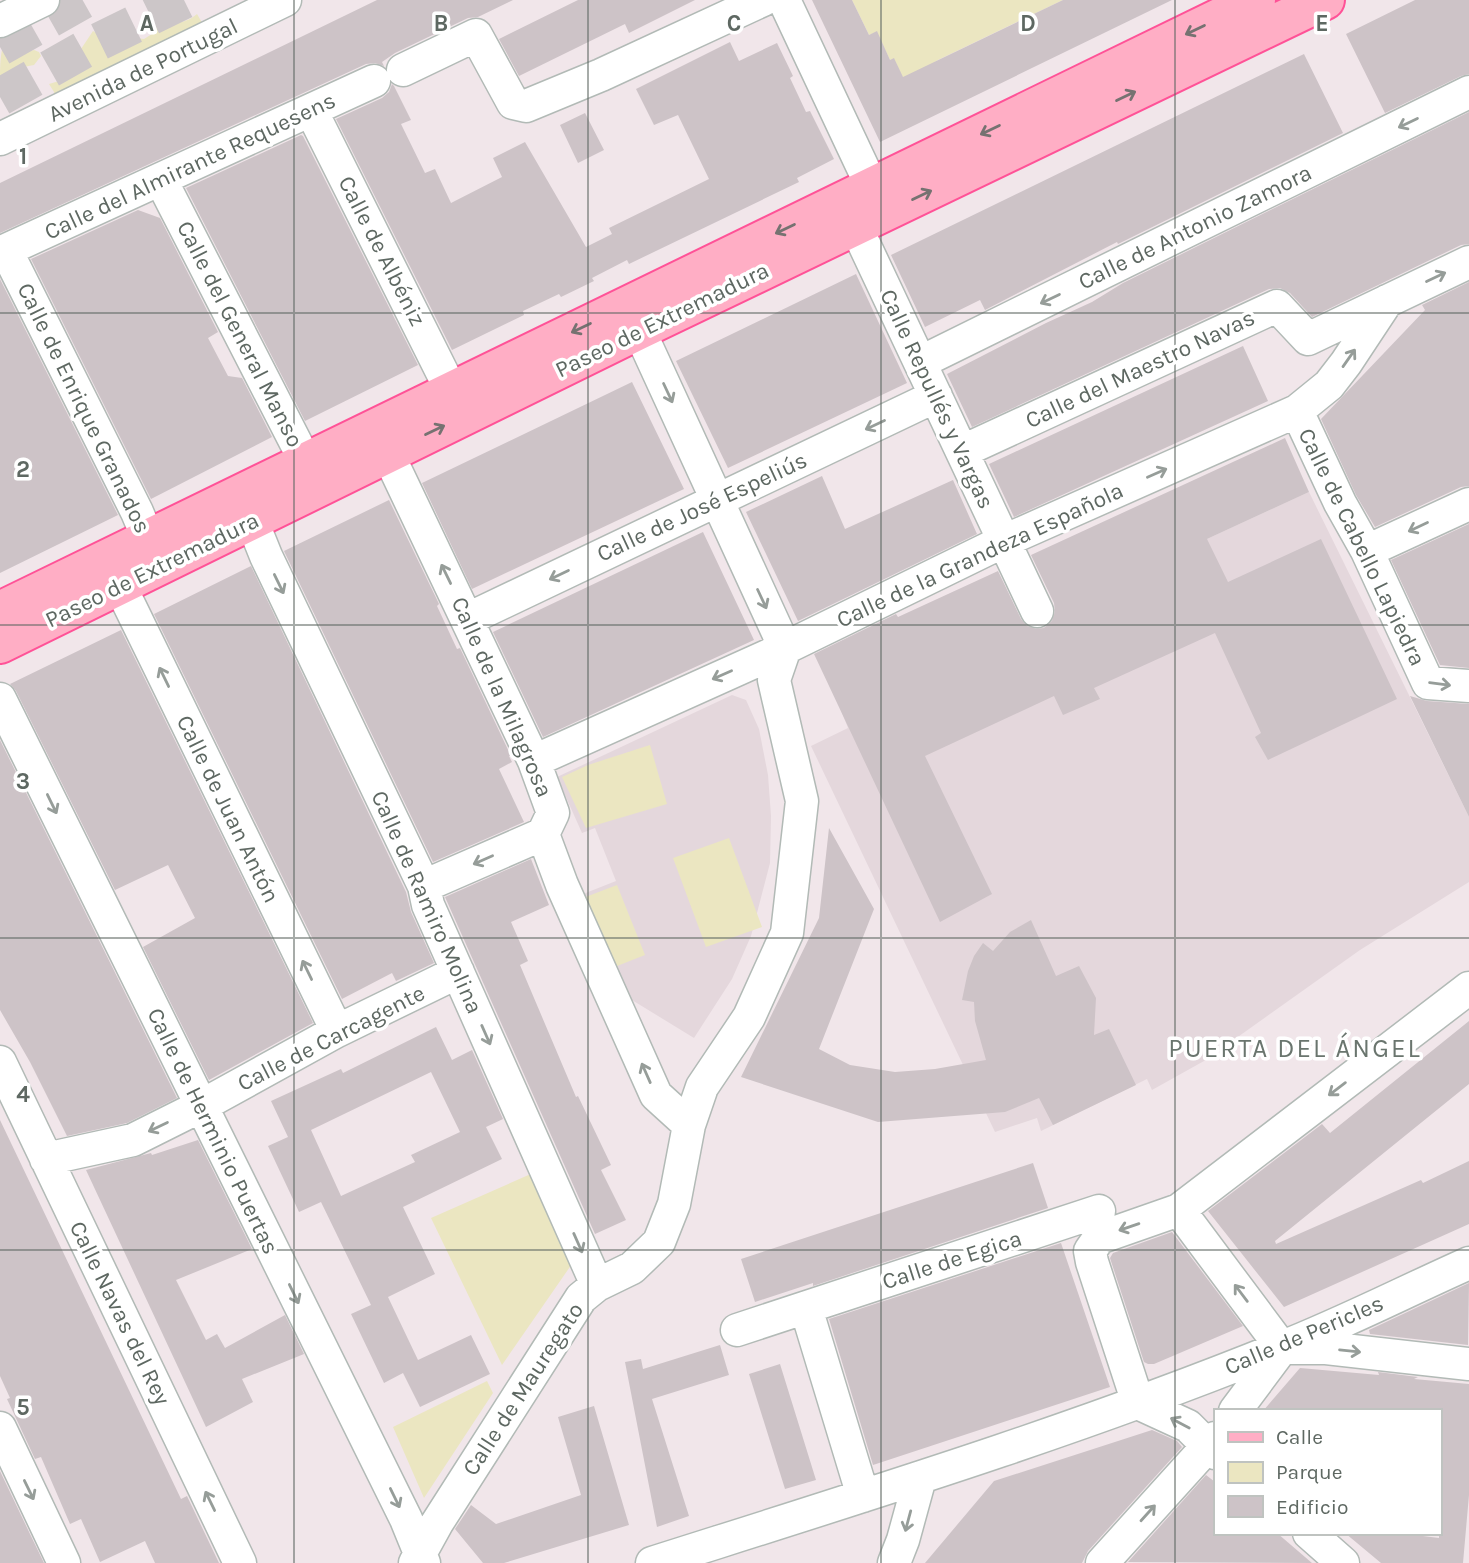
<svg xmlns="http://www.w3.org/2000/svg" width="1469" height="1563" viewBox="0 0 1469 1563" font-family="Karla,sans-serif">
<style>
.education{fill:#e4d7dc}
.green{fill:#ebe6c1}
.building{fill:#cdc3c7;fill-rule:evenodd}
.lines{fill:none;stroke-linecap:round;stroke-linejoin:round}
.highway-tunnel{stroke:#ccc6c8;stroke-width:38;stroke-dasharray:38 19;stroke-linecap:butt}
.street-casing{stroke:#b2bab6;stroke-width:35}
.primary-casing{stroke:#ff5297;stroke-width:42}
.street{stroke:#fff;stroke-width:32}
.primary{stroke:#ffaec5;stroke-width:38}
.oneway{stroke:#767271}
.oneway2{stroke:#969d99}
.grid{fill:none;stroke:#5e6862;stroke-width:2;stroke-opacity:0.55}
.labels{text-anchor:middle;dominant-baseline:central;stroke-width:7;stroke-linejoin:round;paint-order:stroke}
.street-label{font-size:23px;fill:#5e6862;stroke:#fff}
.quarter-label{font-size:26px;letter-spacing:2px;fill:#6a756e;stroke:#fff}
.grid-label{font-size:23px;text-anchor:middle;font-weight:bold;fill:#5e6862;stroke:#fff;stroke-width:7;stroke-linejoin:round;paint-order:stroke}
</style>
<rect width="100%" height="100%" fill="#f1e6ea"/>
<path class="education" d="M 1309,492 L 1469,817 L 1469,882 L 1360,950 L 1204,1061 L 1152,1090 L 1147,1079 L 1041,1131 L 1037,1118 L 995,1132 L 811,746 L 848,728 L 840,708 Z
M 732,695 L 746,700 L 759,729 L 768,775 L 771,816 L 770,863 L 751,936 L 732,979 L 694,1038 L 614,989 L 578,896 L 616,881 L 595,828 L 582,833 L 557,777 Z"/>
<path class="green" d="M 852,0 L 1063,0 L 938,60 L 905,82 L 894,59 L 890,60 L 877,32 L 869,35 Z
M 197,14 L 204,26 L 54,99 L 54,92 L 49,84 L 59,81 L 62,75 L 60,59 L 75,58 L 93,31 C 107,40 119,40 128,26 L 136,38 L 144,39 L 152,34 L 158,16 C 171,26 185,24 197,14 Z
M 9,33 L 14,33 L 15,36 L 16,55 L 34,50 L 39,52 L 41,56 L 34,65 L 18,68 L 21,79 L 19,87 L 9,86 L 6,79 L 0,82 C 0,66 0,43 9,33 Z
M 650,745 L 667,804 L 586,828 L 562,777 L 588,765 Z
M 729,838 L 762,927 L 706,947 L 673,858 Z
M 617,885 L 645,955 L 612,968 L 583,898 Z
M 533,1173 L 574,1261 L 502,1365 L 431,1218 Z
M 487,1381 L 493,1393 L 424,1498 L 393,1427 Z"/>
<path class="building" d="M 377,0 L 513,0 L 478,17 L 468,18 L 395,53 L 382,62 L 384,66 L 375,63 L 366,64 L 0,233 L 0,183 Z
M 578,0 L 695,0 L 629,33 L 625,24 L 519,76 L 499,39 Z
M 812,0 L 852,0 L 869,35 L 877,31 L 890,60 L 894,58 L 903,77 L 1063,0 L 1172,0 L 880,142 Z
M 1415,0 L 1469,0 L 1469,74 L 1461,76 L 1385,113 L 1346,34 Z
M 730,42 L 739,61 L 777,43 L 793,76 L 790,78 L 806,112 L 810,111 L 834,159 L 797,178 L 799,182 L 629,264 L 627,260 L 592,278 L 594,281 L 561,297 L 559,294 L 523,311 L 524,315 L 452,350 L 336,119 L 382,98 L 389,92 L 392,84 L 394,86 L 411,120 L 401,124 L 425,173 L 435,169 L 451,203 L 502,177 L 493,158 L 525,142 L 586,247 L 612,234 L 609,228 L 709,179 L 678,115 L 654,125 L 636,89 Z
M 1304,54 L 1343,133 L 1118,244 L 1117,242 L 985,310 L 980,300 L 925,327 L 891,255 Z
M 1469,112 L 1469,244 L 1461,245 L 1312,317 L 1290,293 L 1280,288 L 1269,289 L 972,427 L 947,374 L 1046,323 L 1092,302 L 1123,283 Z
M 585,113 L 604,150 L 578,163 L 560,125 Z
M 301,135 L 303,136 L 418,365 L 305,421 L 186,188 Z
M 138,210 L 160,218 L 218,332 L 208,338 L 228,376 L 242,378 L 272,437 L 151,499 L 31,259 Z
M 856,274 L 907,383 L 728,468 L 676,361 Z
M 0,279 L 118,515 L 0,573 Z
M 1469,282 L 1469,486 L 1461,487 L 1375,527 L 1356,495 L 1321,419 L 1425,310 L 1422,305 Z
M 1243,346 L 1268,401 L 1014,517 L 989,464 Z
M 632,382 L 684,489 L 472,589 L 422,483 Z
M 1285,438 L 1309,492 L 1207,539 L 1228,582 L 1321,539 L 1397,699 L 1268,760 L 1255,737 L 1261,733 L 1215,633 L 1094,688 L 1100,699 L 1063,715 L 1054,696 L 925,756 L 992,894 L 940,922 L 814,654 L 896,614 L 898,617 L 998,571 L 1021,619 L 1027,626 L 1036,629 L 1044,628 L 1052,621 L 1055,612 L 1054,603 L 1031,555 Z
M 822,476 L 845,529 L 953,480 L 977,534 L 798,621 L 746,512 Z
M 389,500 L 439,604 L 437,606 L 457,649 L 460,648 L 511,756 L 509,756 L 512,762 L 499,769 L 524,822 L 433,862 L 284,551 Z
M 1469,524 L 1469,668 L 1440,665 L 1391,560 Z
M 703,532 L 754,640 L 543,737 L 493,632 Z
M 251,566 L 406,892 L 411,912 L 434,963 L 396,981 L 392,973 L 342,999 L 154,614 Z
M 121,630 L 313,1023 L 209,1080 L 143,947 L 195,918 L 168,865 L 115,890 L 16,691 L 10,684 Z
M 1410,696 L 1427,701 L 1469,704 L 1469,817 Z
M 0,740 L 177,1098 L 127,1123 L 67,1136 L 30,1062 L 0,1010 Z
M 829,828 L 874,909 L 819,1049 L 850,1065 L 895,1072 L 935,1069 L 986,1060 L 975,1021 L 974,1002 L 962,1000 L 968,971 L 974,956 L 983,943 L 993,951 L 1010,932 L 1031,920 L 1056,976 L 1079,966 L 1096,998 L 1094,1035 L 1109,1029 L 1136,1085 L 1053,1125 L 1039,1098 L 1005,1112 L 878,1122 L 741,1077 L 819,918 Z
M 531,859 L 549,905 L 511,922 L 528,961 L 520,965 L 576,1097 L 578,1096 L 611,1165 L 601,1170 L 626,1220 L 595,1234 L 445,897 Z
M 1469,1021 L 1469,1084 L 1275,1241 L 1276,1244 L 1421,1180 L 1423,1183 L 1469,1161 L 1469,1224 L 1284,1307 L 1208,1211 L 1322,1124 L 1330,1133 Z
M 436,1027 L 452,1060 L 472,1050 L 503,1119 L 486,1127 L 502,1159 L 403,1207 L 435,1274 L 388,1297 L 418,1360 L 471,1335 L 490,1374 L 420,1407 L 403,1373 L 384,1383 L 351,1314 L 371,1305 L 338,1237 L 321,1202 L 299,1212 L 268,1146 L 288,1137 L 271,1101 L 341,1069 L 343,1073 ZM 431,1072 L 460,1132 L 411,1155 L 415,1162 L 341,1196 L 311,1130 Z
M 0,1120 L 181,1499 L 187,1496 L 219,1563 L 155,1563 L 145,1541 L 100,1562 L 81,1519 L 70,1524 L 41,1457 L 35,1459 L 7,1399 L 10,1398 L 0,1376 Z
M 198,1140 L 252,1249 L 176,1280 L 206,1340 L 217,1334 L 225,1348 L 285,1315 L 304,1354 L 242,1379 L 253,1402 L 206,1427 L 86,1170 L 151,1153 L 152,1155 Z
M 1033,1163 L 1048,1208 L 813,1286 L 813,1283 L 755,1302 L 741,1259 Z
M 1172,1232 L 1243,1326 L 1154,1364 L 1148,1364 L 1144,1362 L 1110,1258 L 1113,1253 Z
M 1061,1243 L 1110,1387 L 873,1465 L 829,1319 Z
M 1469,1283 L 1468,1345 L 1370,1334 L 1369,1330 Z
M 720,1345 L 729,1375 L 652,1399 L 689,1516 L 657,1527 L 625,1362 L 641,1359 L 643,1369 Z
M 780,1364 L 816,1480 L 785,1489 L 749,1374 Z
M 1300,1368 L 1379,1375 L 1378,1372 L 1418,1377 L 1414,1379 L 1469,1384 L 1469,1495 L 1463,1563 L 1381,1563 L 1345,1533 L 1399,1533 L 1439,1538 L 1439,1411 L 1263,1411 Z
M 594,1406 L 629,1525 L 504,1563 L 483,1563 L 455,1529 L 471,1505 L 496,1524 L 581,1495 L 558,1417 Z
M 1152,1430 L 1177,1441 L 1182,1447 L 1088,1551 L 1082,1563 L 925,1563 L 994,1481 Z
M 0,1471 L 30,1534 L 44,1563 L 0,1563 Z
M 1206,1475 L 1215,1482 L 1215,1533 L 1277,1533 L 1312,1563 L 1128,1562 Z"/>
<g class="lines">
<path class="highway-tunnel" d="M 0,47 L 83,0
M 0,97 L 92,45 L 184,0"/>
<defs>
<path id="street" d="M 784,0 L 872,187 L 856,227 L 1037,611
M 0,21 L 43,0
M 403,70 L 476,35 L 513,103 L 526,106 L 601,75 L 763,0
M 311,110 L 452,392
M 0,139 L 285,0
M 161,180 L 317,484
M 633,307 L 639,330 L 785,648
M 921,362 L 1469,92
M 1297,411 L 1340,503 L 1367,551 L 1428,683 L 1469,686
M 963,451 L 1277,306 L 1308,339 L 1469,262
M 388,454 L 534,761 L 553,813 L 543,834 L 562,885 L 656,1095 L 689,1125
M 252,521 L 266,556 L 424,886 L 428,905 L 597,1285
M 1367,551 L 1469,504
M 153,561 L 148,538 L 137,512 L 6,250 L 374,81
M 120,586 L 337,1031
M 468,619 L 936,396
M 0,699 L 406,1519 L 424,1563
M 534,761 L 785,648 L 1004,541 L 1297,411 L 1329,385 L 1346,363 L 1387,301
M 424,886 L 543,834
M 0,1062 L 240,1563
M 46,1159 L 133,1140 L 201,1106 L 337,1031 L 458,972
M 1179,1210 L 1282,1348
M 806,1308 L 863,1496
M 737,1330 L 1099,1211
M 1291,1348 L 1326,1348 L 1469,1364
M 1138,1403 L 1092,1262 L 1090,1251 L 1099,1238 L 1179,1210 L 1469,988
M 1138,1403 L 1188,1426 L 1215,1453
M 1235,1411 L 1282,1348
M 0,1428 L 64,1563
M 1309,1533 L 1343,1563
M 415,1563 L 437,1523 L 581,1298 L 597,1285 L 632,1268 L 659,1242 L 674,1204 L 689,1125 L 702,1087 L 749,1017 L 787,933 L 802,801 L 774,680 L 785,648
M 652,1563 C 863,1496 1075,1431 1280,1348 C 1344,1323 1406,1291 1469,1263
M 894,1563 L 903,1540 L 920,1478
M 1102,1563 L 1215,1438"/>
<path id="primary" d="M 0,611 L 1256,0
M 0,644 L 639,330 L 1325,0"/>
</defs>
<use href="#street" class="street-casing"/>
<use href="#primary" class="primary-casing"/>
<use href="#street" class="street"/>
<use href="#primary" class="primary"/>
</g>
<defs><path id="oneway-shaft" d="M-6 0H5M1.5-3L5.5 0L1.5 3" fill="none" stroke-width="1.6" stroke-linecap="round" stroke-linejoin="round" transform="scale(1.75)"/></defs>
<g class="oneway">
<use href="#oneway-shaft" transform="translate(1195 30) rotate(154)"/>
<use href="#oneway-shaft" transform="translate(1126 96) rotate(-26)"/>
<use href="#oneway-shaft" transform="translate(990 130) rotate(154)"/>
<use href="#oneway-shaft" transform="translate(922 195) rotate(-26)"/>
<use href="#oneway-shaft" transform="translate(785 229) rotate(154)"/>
<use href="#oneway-shaft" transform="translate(581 328) rotate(154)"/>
<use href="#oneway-shaft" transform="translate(435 430) rotate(-26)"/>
</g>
<g class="oneway2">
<use href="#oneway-shaft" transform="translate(1408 123) rotate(154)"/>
<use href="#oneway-shaft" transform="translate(1436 277) rotate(-25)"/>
<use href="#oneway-shaft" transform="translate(1050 299) rotate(154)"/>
<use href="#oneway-shaft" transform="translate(1349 358) rotate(-55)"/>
<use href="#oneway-shaft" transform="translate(668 393) rotate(65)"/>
<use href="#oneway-shaft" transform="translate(875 425) rotate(155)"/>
<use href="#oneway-shaft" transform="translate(1157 473) rotate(-24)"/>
<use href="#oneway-shaft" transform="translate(1418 527) rotate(155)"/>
<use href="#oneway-shaft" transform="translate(446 574) rotate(-116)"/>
<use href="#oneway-shaft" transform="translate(559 575) rotate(154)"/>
<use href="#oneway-shaft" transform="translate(279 584) rotate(64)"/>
<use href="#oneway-shaft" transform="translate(762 599) rotate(65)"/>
<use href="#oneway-shaft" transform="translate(722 675) rotate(156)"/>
<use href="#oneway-shaft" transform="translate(164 677) rotate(-116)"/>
<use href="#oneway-shaft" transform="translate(1440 684) rotate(7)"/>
<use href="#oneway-shaft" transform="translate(52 804) rotate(64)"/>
<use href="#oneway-shaft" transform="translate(483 860) rotate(156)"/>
<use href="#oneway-shaft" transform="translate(307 970) rotate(-116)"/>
<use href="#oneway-shaft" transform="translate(486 1035) rotate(66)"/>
<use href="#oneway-shaft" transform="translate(646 1073) rotate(-114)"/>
<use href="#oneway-shaft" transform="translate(1337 1089) rotate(143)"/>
<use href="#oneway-shaft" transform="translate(158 1127) rotate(154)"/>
<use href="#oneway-shaft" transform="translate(1129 1227) rotate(161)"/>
<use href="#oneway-shaft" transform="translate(578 1243) rotate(66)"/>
<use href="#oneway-shaft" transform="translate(1241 1293) rotate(-127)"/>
<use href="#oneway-shaft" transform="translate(294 1294) rotate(64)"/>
<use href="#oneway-shaft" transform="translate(1350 1351) rotate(6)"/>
<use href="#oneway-shaft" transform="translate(1180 1423) rotate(-152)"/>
<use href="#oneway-shaft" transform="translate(29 1490) rotate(64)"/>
<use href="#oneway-shaft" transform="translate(395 1498) rotate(64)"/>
<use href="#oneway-shaft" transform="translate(210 1501) rotate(-116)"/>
<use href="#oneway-shaft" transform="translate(1148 1513) rotate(-48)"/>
<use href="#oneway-shaft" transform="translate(908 1521) rotate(105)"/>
</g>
<path class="grid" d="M 294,0 L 294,1563M 588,0 L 588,1563M 881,0 L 881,1563M 1175,0 L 1175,1563M 0,313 L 1469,313M 0,625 L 1469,625M 0,938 L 1469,938M 0,1250 L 1469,1250"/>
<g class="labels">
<g class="street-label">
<text transform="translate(143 70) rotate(-26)">Avenida de Portugal</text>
<text transform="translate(190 166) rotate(-25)">Calle del Almirante Requesens</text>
<text transform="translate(1195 227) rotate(-26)">Calle de Antonio Zamora</text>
<text transform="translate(382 251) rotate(63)">Calle de Albéniz</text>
<text transform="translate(662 320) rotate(-26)">Paseo de Extremadura</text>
<text transform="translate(240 334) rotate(63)">Calle del General Manso</text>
<text transform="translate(1140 369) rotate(-25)">Calle del Maestro Navas</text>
<text transform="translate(937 399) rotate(65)">Calle Repullés y Vargas</text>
<text transform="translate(84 408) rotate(64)">Calle de Enrique Granados</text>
<text transform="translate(702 507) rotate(-25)">Calle de José Espeliús</text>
<text transform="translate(1362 547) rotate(64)">Calle de Cabello Lapiedra</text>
<text transform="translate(980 555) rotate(-25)">Calle de la Grandeza Española</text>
<text transform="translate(152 570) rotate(-26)">Paseo de Extremadura</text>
<text transform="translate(502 697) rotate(66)">Calle de la Milagrosa</text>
<text transform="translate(228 809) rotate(64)">Calle de Juan Antón</text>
<text transform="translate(427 902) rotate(66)">Calle de Ramiro Molina</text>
<text transform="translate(331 1038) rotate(-27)">Calle de Carcagente</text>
<text transform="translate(213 1131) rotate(64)">Calle de Herminio Puertas</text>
<text transform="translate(952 1260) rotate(-18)">Calle de Egica</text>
<text transform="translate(120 1313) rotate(64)">Calle Navas del Rey</text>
<text transform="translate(1304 1335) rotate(-23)">Calle de Pericles</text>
<text transform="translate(523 1389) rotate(-57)">Calle de Mauregato</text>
</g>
<g class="quarter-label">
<text x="1295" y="1048">PUERTA DEL ÁNGEL</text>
</g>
</g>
<g class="grid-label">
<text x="147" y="31">A</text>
<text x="441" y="31">B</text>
<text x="734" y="31">C</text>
<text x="1028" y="31">D</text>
<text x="1322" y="31">E</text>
<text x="23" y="164">1</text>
<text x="23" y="477">2</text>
<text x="23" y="789">3</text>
<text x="23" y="1102">4</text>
<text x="23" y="1415">5</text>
</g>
<rect x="1214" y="1409" width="228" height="126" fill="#ffffff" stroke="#bfc3c0" stroke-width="2"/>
<rect x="1228" y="1432" width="35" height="10" fill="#ffaec5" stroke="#bfc3c0" stroke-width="2"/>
<text x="1276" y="1444" font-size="21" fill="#5e6862">Calle</text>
<rect x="1228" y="1462" width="35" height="21" fill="#ebe6c1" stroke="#bfc3c0" stroke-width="2"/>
<text x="1276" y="1479" font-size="21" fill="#5e6862">Parque</text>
<rect x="1228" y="1496" width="35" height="21" fill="#cdc3c7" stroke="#bfc3c0" stroke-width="2"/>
<text x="1276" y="1514" font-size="21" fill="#5e6862">Edificio</text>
</svg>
